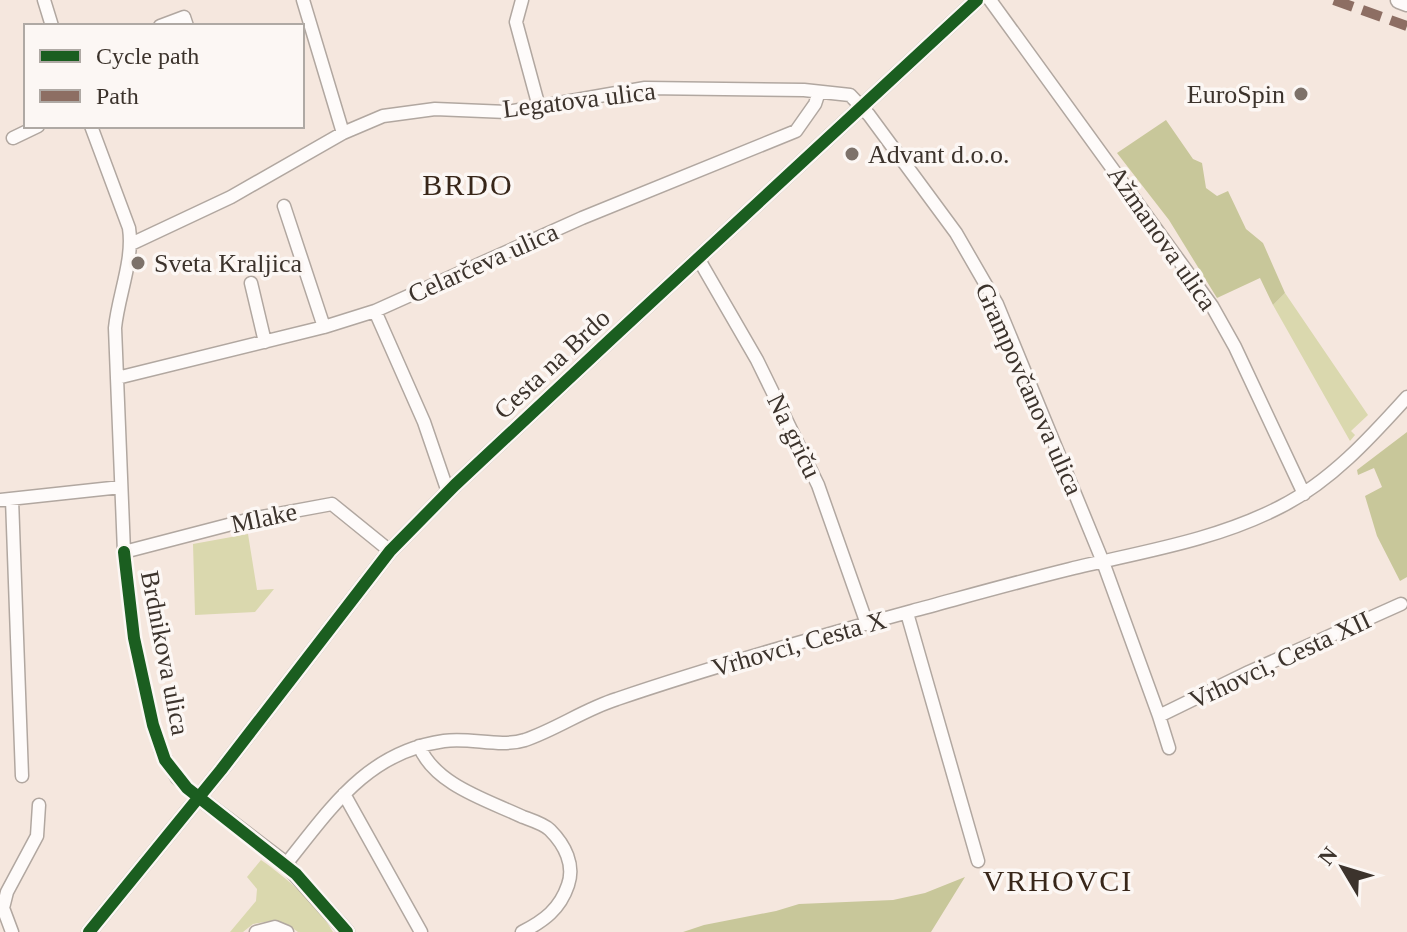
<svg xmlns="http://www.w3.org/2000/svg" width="1407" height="932" viewBox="0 0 1407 932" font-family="'Times New Roman',serif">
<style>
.green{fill:#dad8ae}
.forest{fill:#c8c79a}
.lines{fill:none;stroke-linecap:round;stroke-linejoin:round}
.minor-casing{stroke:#b1a7a0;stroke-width:15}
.tertiary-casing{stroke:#b1a7a0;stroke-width:17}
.secondary-casing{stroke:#b1a7a0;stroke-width:19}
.minor{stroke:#fefbfa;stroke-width:12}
.tertiary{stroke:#fefbfa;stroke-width:14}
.secondary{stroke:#fefbfa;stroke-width:16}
.quiet{stroke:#8d6e63;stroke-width:10;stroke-dasharray:20 10;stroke-linecap:butt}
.cycleway-casing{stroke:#fcf7f4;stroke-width:17}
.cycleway{stroke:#1b5e20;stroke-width:12}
.poi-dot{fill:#7d726a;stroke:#fcf7f4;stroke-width:3}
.labels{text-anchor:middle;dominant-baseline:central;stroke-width:7;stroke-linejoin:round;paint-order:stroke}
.poi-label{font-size:26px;fill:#3c332c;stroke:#fcf7f4;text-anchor:start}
.street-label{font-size:26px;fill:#3c332c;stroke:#fcf7f4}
.quarter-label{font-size:30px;letter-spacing:2px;fill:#382619;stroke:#fcf7f4}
</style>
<rect width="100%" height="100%" fill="#f5e7de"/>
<path class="green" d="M 1285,293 L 1368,415 L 1351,431 L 1355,435 L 1350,441 L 1273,305 Z
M 248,534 L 257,590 L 274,589 L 255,612 L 195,615 L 193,544 Z
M 261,860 C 288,879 316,903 333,932 L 298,932 L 288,925 L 271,921 L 253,924 L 243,932 L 230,932 L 256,901 L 257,889 L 247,877 Z"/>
<path class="forest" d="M 1166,120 L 1193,159 L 1202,163 L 1206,188 L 1217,196 L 1228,191 L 1246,229 L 1263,243 L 1285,293 L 1273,305 L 1260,278 L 1217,298 L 1169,220 L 1117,153 Z
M 1407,432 L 1407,577 L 1400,581 L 1377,536 L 1365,496 L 1382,487 L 1374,468 L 1358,475 L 1357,470 Z
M 965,877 L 931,932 L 683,932 L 704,925 L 776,911 L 799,904 L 893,900 L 925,893 Z"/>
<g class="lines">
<defs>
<path id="minor" d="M 44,0 L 52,26
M 303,0 L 343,133
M 522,0 L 516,22 L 539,107
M 990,0 L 1212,306 L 1235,347 L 1304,494
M 160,26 L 184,17 L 187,26
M 91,126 L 129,228 C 134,260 118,296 115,328 L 124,552 L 134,638 L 153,725 L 161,751 L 177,778 L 198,797
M 13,138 L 38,126
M 284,206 L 324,327
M 131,244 L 231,197 L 343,133 L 383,116 L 435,109 L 507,112 L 645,88 L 804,90 L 850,95 L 869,115 L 956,233 L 997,304 L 1103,562 L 1159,716 L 1249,672 L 1401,604
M 698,258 L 757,360 L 818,485 L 867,624
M 251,283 L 265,342
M 375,311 L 424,422 L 448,492
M 117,378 L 324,327 L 375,311 L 582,218 L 796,131 L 815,104 L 819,92
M 12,499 L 22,776
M 0,500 L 121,487
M 124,552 L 251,519 L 332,504 L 390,551
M 907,613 L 978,861
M 1159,716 L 1169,748
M 419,746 C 435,785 487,800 523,817 C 531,820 544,824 550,830 C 565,845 575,865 568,885 C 560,909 544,921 522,932
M 344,794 L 421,932
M 286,864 C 331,808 367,752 444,741 C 471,737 499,748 525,740 C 557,729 585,709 617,699 C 714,666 813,638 912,611 C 964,597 1017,582 1070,569 C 1140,552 1214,541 1280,507 C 1330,482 1370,438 1407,397
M 12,932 L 3,908 L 7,892 L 37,836 L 39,805
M 256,932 L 275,927 L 287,932"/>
<path id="tertiary" d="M 198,797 L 286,864 L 347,932
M 89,932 L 221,770 L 390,551 L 455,485 L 610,340 L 977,0"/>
<path id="secondary" d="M 1399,0 L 1407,3"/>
</defs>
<use href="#minor" class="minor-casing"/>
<use href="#tertiary" class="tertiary-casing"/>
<use href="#secondary" class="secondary-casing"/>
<use href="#minor" class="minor"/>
<use href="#tertiary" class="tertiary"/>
<use href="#secondary" class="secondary"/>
<path class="quiet" d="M 1334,0 L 1407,26"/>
<defs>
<path id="cycleway" d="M 124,552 L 134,638 L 153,725 L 165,760 L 187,788 L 296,874 L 347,932
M 89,932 L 221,770 L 390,551 L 455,485 L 610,340 L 977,0"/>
</defs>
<use href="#cycleway" class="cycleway-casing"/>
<use href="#cycleway" class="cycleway"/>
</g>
<g class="poi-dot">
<circle cx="1301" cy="94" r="8"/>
<circle cx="852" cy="154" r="8"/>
<circle cx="138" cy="263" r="8"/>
</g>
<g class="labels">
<g class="poi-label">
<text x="1285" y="94" text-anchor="end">EuroSpin</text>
<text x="868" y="154">Advant d.o.o.</text>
<text x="154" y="263">Sveta Kraljica</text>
</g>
<g class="street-label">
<text transform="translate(579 100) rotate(-7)">Legatova ulica</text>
<text transform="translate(1162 238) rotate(55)">Ažmanova ulica</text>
<text transform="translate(483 263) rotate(-24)">Celarčeva ulica</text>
<text transform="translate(552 364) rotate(-43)">Cesta na Brdo</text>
<text transform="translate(1029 389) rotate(66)">Grampovčanova ulica</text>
<text transform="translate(794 436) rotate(64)">Na griču</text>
<text transform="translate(264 518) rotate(-12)">Mlake</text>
<text transform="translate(799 644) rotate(-16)">Vrhovci, Cesta X</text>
<text transform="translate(165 653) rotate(79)">Brdnikova ulica</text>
<text transform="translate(1280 660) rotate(-25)">Vrhovci, Cesta XII</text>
</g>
<g class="quarter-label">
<text x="468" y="184">BRDO</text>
<text x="1058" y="880">VRHOVCI</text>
</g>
</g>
<rect x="24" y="24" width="280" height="104" fill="#fcf7f4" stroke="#afa9a4" stroke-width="2"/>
<rect x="40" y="50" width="40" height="12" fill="#1b5e20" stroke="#afa9a4" stroke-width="2"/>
<text x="96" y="64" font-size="24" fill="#3c332c">Cycle path</text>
<rect x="40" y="90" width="40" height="12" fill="#8d6e63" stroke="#afa9a4" stroke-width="2"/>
<text x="96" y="104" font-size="24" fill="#3c332c">Path</text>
<g transform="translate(1343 868) rotate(308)" stroke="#fcf7f4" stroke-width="6" paint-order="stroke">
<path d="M0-6L14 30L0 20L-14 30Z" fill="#3c332c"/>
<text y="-12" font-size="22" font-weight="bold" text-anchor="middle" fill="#3c332c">N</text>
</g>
</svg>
